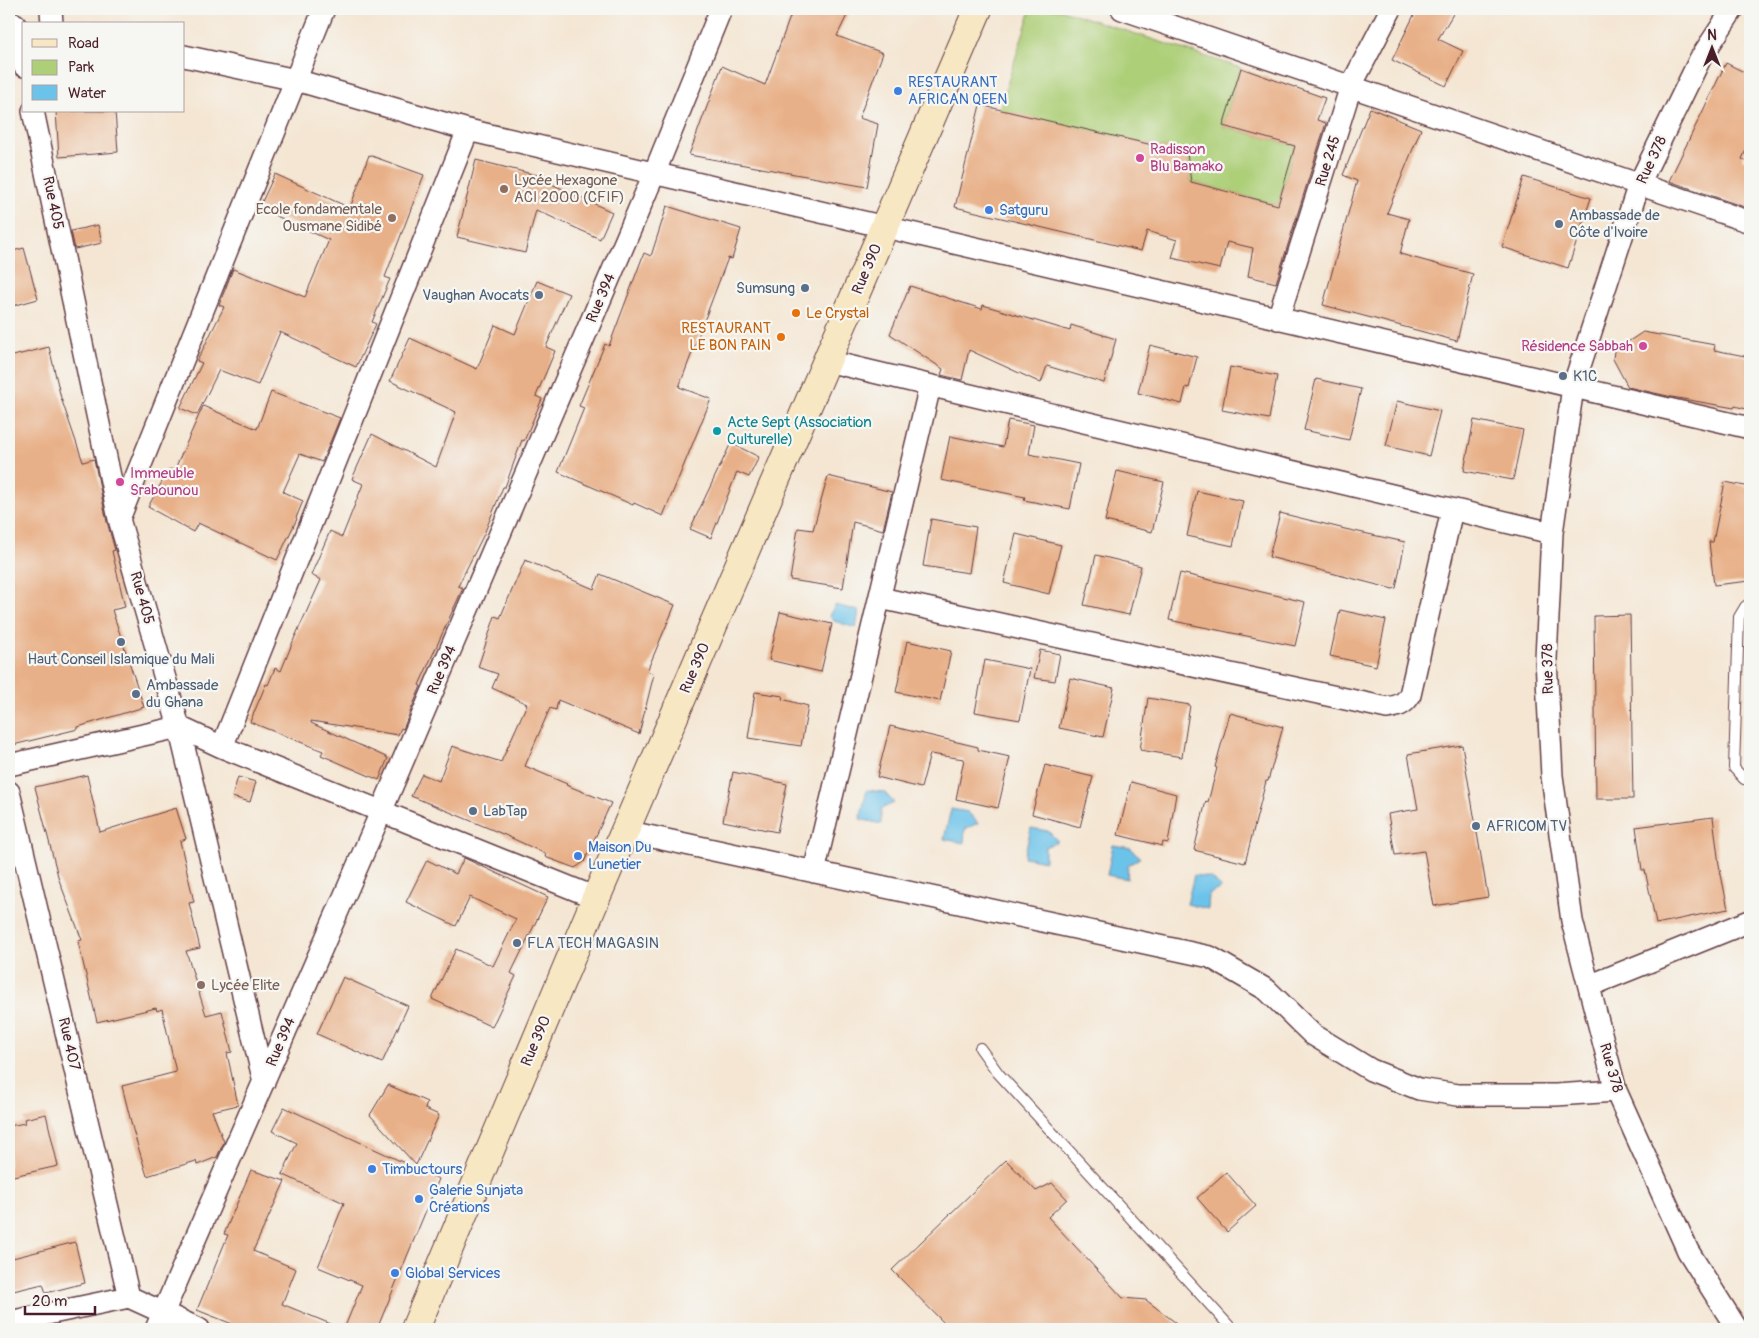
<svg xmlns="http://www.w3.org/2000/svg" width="1759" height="1338" viewBox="0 0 1759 1338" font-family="Pangolin,sans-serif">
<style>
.green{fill:#adcf78;stroke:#7c7752}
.water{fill:#6cc3ea;stroke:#5b718a}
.building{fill:#e8b088}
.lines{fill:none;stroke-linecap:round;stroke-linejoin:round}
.lane-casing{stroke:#643d44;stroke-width:12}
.street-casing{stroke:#643d44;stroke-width:24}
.secondary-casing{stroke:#643d44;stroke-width:30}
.lane{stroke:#fff;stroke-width:10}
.street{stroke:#fff;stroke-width:21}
.secondary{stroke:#f7e8c3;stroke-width:28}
.shop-dot{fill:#3f7fe0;stroke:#f6f6f2;stroke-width:2}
.hotel-dot{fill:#d1479c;stroke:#f6f6f2;stroke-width:2}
.education-dot{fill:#8d6e63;stroke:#f6f6f2;stroke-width:2}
.service-dot{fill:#5c6f8a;stroke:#f6f6f2;stroke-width:2}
.food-dot{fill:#e8710a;stroke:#f6f6f2;stroke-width:2}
.culture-dot{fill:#0f9aa8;stroke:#f6f6f2;stroke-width:2}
.labels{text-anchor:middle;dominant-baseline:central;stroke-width:4.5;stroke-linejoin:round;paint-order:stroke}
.shop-label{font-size:15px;fill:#366cbe;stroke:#f6f6f2;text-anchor:start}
.hotel-label{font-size:15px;fill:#b23c85;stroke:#f6f6f2;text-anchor:start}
.street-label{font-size:15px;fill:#4a1f2b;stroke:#f6f6f2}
.education-label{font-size:15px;fill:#785e54;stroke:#f6f6f2;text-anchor:start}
.service-label{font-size:15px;fill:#4e5e75;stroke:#f6f6f2;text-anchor:start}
.food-label{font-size:15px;fill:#c56008;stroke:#f6f6f2;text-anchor:start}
.culture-label{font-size:15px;fill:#0d838f;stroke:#f6f6f2;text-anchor:start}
</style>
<rect width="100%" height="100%" fill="#f6f6f2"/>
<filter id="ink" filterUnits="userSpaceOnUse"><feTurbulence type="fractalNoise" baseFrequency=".02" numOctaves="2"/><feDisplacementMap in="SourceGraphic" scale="10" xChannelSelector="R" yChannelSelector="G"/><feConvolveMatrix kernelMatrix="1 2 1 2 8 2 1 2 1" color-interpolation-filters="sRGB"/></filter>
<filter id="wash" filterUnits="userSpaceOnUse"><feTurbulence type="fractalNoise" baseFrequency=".0096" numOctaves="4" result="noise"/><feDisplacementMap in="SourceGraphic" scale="20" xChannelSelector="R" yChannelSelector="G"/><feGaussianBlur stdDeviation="1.12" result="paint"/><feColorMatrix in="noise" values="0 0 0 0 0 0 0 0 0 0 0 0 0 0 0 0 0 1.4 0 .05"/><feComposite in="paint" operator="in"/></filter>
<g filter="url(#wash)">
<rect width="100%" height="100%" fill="#f4e6d3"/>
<path class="green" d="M 1031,9 L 1059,9 L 1241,68 L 1223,126 L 1295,146 L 1278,205 L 1191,182 L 1187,153 L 999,110 Z"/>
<path class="water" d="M 835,605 L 859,611 L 856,628 L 834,621 L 829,616 Z
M 867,790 L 884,792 L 894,803 L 881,809 L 881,824 L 860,819 Z
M 951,809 L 968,812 L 978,823 L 965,829 L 964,843 L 944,839 Z
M 1031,828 L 1048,831 L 1058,841 L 1045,847 L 1045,861 L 1024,857 Z
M 1113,845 L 1131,848 L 1140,858 L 1128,865 L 1127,879 L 1107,875 Z
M 1194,875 L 1212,878 L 1221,888 L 1209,894 L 1208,909 L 1187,904 Z"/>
<g id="blocks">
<path class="building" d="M 793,9 L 850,9 L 837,36 L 883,53 L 859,118 L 878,124 L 867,187 L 689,155 L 722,66 L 765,85 Z
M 1417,9 L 1456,9 L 1438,39 L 1463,51 L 1446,86 L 1392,60 Z
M 1726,63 L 1750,75 L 1750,141 L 1742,159 L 1750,163 L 1750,209 L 1669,181 Z
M 1241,68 L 1325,98 L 1317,120 L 1326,123 L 1276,283 L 1248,276 L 1253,248 L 1227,242 L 1220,269 L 1172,258 L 1177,240 L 1147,231 L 1141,251 L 955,207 L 980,105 L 1187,153 L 1191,182 L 1278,205 L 1295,146 L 1223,126 Z
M 1370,108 L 1421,129 L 1387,213 L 1409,219 L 1400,254 L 1473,274 L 1457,341 L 1323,305 L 1357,181 L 1343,175 Z
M 56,111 L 115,111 L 118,152 L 59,157 Z
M 369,155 L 424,175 L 385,277 L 390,279 L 372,322 L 376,324 L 356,367 L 280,332 L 258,385 L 219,370 L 197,415 L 180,408 L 202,363 L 197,361 L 224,307 L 219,305 L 233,269 L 305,297 L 329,240 L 259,208 L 275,174 L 350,208 Z
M 476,160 L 544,177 L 543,180 L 612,212 L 600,239 L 536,210 L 525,253 L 457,237 Z
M 1524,177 L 1591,198 L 1568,268 L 1502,247 Z
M 667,206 L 741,229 L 732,259 L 728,258 L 679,387 L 711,399 L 663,516 L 634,503 L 633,505 L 558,472 L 584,408 L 579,406 L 605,344 L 609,346 L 644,253 L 651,256 Z
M 98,225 L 102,243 L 75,249 L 71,231 Z
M 24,248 L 38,299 L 9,307 L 9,252 Z
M 537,281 L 569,294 L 546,347 L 555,351 L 536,396 L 542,399 L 524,441 L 522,440 L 505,487 L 503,487 L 484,534 L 458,586 L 463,588 L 419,685 L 421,686 L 403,729 L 401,728 L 398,735 L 311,721 L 311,723 L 388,758 L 379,780 L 321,755 L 323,751 L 250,722 L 266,684 L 268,685 L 275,668 L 281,671 L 294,639 L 321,580 L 311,575 L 330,531 L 342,537 L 363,484 L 352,479 L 372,434 L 436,467 L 456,412 L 390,381 L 410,338 L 477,369 L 495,325 L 515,334 Z
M 910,286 L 982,309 L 983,305 L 1070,331 L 1071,325 L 1116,339 L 1104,383 L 1047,366 L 1041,383 L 969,350 L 962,380 L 941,375 L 943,369 L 890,334 Z
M 1643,332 L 1715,345 L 1714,350 L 1750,357 L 1750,410 L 1735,406 L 1734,408 L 1672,397 L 1628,387 L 1613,359 L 1614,351 Z
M 1150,345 L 1197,357 L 1189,388 L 1186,387 L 1182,404 L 1138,393 Z
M 49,347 L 61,398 L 83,462 L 94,459 L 107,522 L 115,550 L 112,551 L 125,607 L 112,610 L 144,707 L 78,727 L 78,729 L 9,746 L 9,357 Z
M 1230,367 L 1277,376 L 1269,419 L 1222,410 Z
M 1316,379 L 1361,389 L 1349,440 L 1304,430 Z
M 271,392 L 340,418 L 322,462 L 300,454 L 283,492 L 303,501 L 296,518 L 297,519 L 277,560 L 198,523 L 193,532 L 148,507 L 169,469 L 174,471 L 203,406 L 257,429 Z
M 1397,401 L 1440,411 L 1429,456 L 1386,446 Z
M 1008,420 L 1034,425 L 1029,454 L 1079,464 L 1070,509 L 1024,500 L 1025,497 L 941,480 L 950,436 L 1003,447 Z
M 1474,420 L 1523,430 L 1513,480 L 1464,471 Z
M 731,443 L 759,457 L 749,477 L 737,472 L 711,538 L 690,529 Z
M 1117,471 L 1164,482 L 1152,532 L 1105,521 Z
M 828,476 L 892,492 L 883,530 L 853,522 L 843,588 L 790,580 L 798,528 L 813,530 Z
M 1725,482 L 1750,487 L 1750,581 L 1714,585 L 1709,542 L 1713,542 Z
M 1197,491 L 1243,501 L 1233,546 L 1187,536 Z
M 1280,513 L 1345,529 L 1405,542 L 1396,588 L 1393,589 L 1269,557 Z
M 931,519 L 976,527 L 969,573 L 923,566 Z
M 1016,534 L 1061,545 L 1049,594 L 1004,583 Z
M 1096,555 L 1141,566 L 1129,615 L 1084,605 Z
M 525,560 L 594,589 L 600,574 L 675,605 L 647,671 L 654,674 L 639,734 L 558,700 L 556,710 L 550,708 L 525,766 L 567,784 L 566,785 L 611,803 L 584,862 L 575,868 L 545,857 L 546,854 L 505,835 L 411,796 L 422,774 L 439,781 L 452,746 L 501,762 L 527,704 L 492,688 L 498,674 L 478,667 L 495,616 L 500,618 Z
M 1180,573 L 1305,602 L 1295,646 L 1169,620 Z
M 1340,610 L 1386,620 L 1376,666 L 1330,656 Z
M 780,612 L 832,624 L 821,672 L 769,660 Z
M 1630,615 L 1633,799 L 1596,799 L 1594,616 Z
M 907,641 L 951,651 L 940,701 L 896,692 Z
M 1040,650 L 1060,654 L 1055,681 L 1034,678 Z
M 985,660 L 1030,669 L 1020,720 L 975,712 Z
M 1070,678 L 1114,688 L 1103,737 L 1059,728 Z
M 755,692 L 783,696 L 782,699 L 808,706 L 801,746 L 748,738 Z
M 1148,698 L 1190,705 L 1182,757 L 1140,750 Z
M 1230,713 L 1283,727 L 1268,781 L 1266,781 L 1245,863 L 1194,850 L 1206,801 L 1208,802 L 1217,768 L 1215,767 Z
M 890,726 L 978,747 L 978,750 L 1010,757 L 998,808 L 956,799 L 964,759 L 930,754 L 921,788 L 877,777 Z
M 1462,745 L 1488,897 L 1434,906 L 1424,851 L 1395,855 L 1388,814 L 1418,809 L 1408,754 Z
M 1045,765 L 1093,777 L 1080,827 L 1032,814 Z
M 733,772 L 787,784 L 777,832 L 723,821 Z
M 87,775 L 100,832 L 176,808 L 186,839 L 180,841 L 194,902 L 189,903 L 200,948 L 186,951 L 206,1015 L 222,1011 L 232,1052 L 227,1053 L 238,1105 L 212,1111 L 224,1142 L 217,1157 L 197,1165 L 196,1161 L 147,1176 L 133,1130 L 122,1086 L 176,1072 L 162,1009 L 157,1011 L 156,1008 L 97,1022 L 78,941 L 82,940 L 59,880 L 35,787 Z
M 238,777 L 256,782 L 250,802 L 232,797 Z
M 1131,782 L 1176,794 L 1168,843 L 1163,842 L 1162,846 L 1118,835 Z
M 1713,817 L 1719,865 L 1728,909 L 1656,924 L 1645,870 L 1642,870 L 1636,827 Z
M 464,858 L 548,897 L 511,973 L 516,976 L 492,1027 L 432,999 L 456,949 L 493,966 L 516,919 L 470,897 L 456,926 L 406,902 L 427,860 L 456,874 Z
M 343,977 L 408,1006 L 382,1063 L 317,1034 Z
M 388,1085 L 427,1102 L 425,1109 L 439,1115 L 416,1165 L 370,1115 Z
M 284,1107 L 439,1179 L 377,1329 L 344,1329 L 362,1285 L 318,1267 L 344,1203 L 282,1174 L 297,1143 L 272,1131 Z
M 46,1114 L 58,1166 L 9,1177 L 9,1126 L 25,1123 L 24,1119 Z
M 1006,1160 L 1036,1191 L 1052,1183 L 1067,1199 L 1048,1217 L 1123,1298 L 1146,1300 L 1184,1329 L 950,1329 L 892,1270 Z
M 251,1170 L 285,1181 L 253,1251 L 296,1269 L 282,1304 L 343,1329 L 245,1329 L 197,1310 L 228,1235 L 224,1234 Z
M 1226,1172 L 1256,1206 L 1227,1232 L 1197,1198 Z
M 75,1242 L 85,1283 L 46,1293 L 43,1284 L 9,1292 L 9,1259 Z"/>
</g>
</g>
<g filter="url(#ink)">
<use href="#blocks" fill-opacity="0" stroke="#643d44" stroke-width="1"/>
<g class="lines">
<defs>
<path id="lane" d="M 1750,603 L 1745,607 L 1739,617 L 1734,768 L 1744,779 L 1750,780
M 980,1048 L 998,1073 L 1232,1329"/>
<path id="street" d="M 51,9 L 52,24
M 1122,9 L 1750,222
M 1733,9 L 1700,59 L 1639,184 L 1573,387 L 1552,533 L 1546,659 L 1552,776 L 1572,921 L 1616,1091 L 1688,1251 L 1737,1329
M 15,24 L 24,66
M 184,56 L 296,80 L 468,130 L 1750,428
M 33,111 L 119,519 L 179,727 L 264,1082
M 1278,319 L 1351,86 L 1391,9
M 827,361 L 1552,533
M 119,519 L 324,9
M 880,598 L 1387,708 C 1398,706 1404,705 1410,695 L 1452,510
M 222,747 L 468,130
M 9,765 L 179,727 L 222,747 L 596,898
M 9,792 L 129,1297
M 625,831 L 1210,957 L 1267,990 L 1312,1034 L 1371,1070 L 1419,1089 L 1458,1095 L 1556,1095 L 1616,1091
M 814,872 L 930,386
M 1589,986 L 1750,921
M 129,1297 L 199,1329
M 9,1322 L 129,1297
M 156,1329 L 381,812 L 654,174 L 721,9"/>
<path id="secondary" d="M 415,1329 L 596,898 L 978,9"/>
</defs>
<use href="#lane" class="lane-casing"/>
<use href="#street" class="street-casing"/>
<use href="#secondary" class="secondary-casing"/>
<use href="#lane" class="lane"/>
<use href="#street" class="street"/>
<use href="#secondary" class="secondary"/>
</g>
</g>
<g class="shop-dot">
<circle cx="898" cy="91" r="5"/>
<circle cx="989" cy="210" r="5"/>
<circle cx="578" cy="856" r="5"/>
<circle cx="372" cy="1169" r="5"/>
<circle cx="419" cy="1199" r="5"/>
<circle cx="395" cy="1273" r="5"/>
</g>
<g class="hotel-dot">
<circle cx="1140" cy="158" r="5"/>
<circle cx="1643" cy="346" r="5"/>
<circle cx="120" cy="482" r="5"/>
</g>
<g class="education-dot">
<circle cx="504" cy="189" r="5"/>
<circle cx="392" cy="218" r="5"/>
<circle cx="201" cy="985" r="5"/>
</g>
<g class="service-dot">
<circle cx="1559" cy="224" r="5"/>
<circle cx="805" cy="288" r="5"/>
<circle cx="539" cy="295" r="5"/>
<circle cx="1563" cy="376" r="5"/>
<circle cx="121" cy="642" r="5"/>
<circle cx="136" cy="694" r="5"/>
<circle cx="473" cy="811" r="5"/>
<circle cx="1476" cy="826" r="5"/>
<circle cx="517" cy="943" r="5"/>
</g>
<g class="food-dot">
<circle cx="796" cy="313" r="5"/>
<circle cx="781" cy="337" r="5"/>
</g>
<circle class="culture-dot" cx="717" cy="431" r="5"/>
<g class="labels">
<g class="shop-label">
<text x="908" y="82">RESTAURANT<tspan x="908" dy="17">AFRICAN QEEN</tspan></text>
<text x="999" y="210">Satguru</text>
<text x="588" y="847">Maison Du<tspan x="588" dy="17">Lunetier</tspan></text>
<text x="382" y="1169">Timbuctours</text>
<text x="429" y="1190">Galerie Sunjata<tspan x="429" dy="17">Créations</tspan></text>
<text x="405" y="1273">Global Services</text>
</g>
<g class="hotel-label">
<text x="1150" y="149">Radisson<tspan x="1150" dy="17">Blu Bamako</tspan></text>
<text x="1633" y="346" text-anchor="end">Résidence Sabbah</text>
<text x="130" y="473">Immeuble<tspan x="130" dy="17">Srabounou</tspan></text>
</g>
<g class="street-label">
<text transform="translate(1652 160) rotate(-65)">Rue 378</text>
<text transform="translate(1328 161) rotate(-73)">Rue 245</text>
<text transform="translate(53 203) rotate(78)">Rue 405</text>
<text transform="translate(867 269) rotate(-67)">Rue 390</text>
<text transform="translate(601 298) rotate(-67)">Rue 394</text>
<text transform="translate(142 598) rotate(74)">Rue 405</text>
<text transform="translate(695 668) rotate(-67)">Rue 390</text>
<text transform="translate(1548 669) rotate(-91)">Rue 378</text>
<text transform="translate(442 670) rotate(-67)">Rue 394</text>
<text transform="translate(536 1041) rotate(-67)">Rue 390</text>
<text transform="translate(281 1042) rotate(-67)">Rue 394</text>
<text transform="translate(69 1044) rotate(77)">Rue 407</text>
<text transform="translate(1611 1068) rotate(74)">Rue 378</text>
</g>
<g class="education-label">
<text x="514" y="180">Lycée Hexagone<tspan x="514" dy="17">ACI 2000 (CFIF)</tspan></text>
<text x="382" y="209" text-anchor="end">Ecole fondamentale<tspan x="382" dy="17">Ousmane Sidibé</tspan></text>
<text x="211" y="985">Lycée Elite</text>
</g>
<g class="service-label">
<text x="1569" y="215">Ambassade de<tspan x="1569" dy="17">Côte d'Ivoire</tspan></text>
<text x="795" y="288" text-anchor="end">Sumsung</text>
<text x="529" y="295" text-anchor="end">Vaughan Avocats</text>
<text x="1573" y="376">K1C</text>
<text x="121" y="659" text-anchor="middle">Haut Conseil Islamique du Mali</text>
<text x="146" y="685">Ambassade<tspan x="146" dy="17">du Ghana</tspan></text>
<text x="483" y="811">LabTap</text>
<text x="1486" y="826">AFRICOM TV</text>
<text x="527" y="943">FLA TECH MAGASIN</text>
</g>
<g class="food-label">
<text x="806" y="313">Le Crystal</text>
<text x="771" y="328" text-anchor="end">RESTAURANT<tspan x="771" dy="17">LE BON PAIN</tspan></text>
</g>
<g class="culture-label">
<text x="727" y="422">Acte Sept (Association<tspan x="727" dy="17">Culturelle)</tspan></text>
</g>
</g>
<rect width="1759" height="1338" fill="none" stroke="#f6f6f2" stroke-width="30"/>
<rect x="22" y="22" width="162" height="90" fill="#f6f6f2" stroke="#b1a0a2"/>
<rect x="32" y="39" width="25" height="8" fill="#f7e8c3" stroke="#b1a0a2"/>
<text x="68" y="48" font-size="15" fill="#4a1f2b">Road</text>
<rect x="32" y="60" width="25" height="15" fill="#adcf78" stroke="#b1a0a2"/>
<text x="68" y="72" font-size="15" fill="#4a1f2b">Park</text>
<rect x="32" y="85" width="25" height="15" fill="#6cc3ea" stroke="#b1a0a2"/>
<text x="68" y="98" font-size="15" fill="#4a1f2b">Water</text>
<g transform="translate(1712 48)" stroke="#f6f6f2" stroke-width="4" paint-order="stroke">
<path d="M0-4L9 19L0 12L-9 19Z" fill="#4a1f2b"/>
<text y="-8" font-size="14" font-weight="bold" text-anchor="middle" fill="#4a1f2b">N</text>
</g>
<path d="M25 1306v8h70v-8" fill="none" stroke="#4a1f2b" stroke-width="2.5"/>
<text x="32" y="1306" font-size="15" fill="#4a1f2b" stroke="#f6f6f2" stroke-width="4" paint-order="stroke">20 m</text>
</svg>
